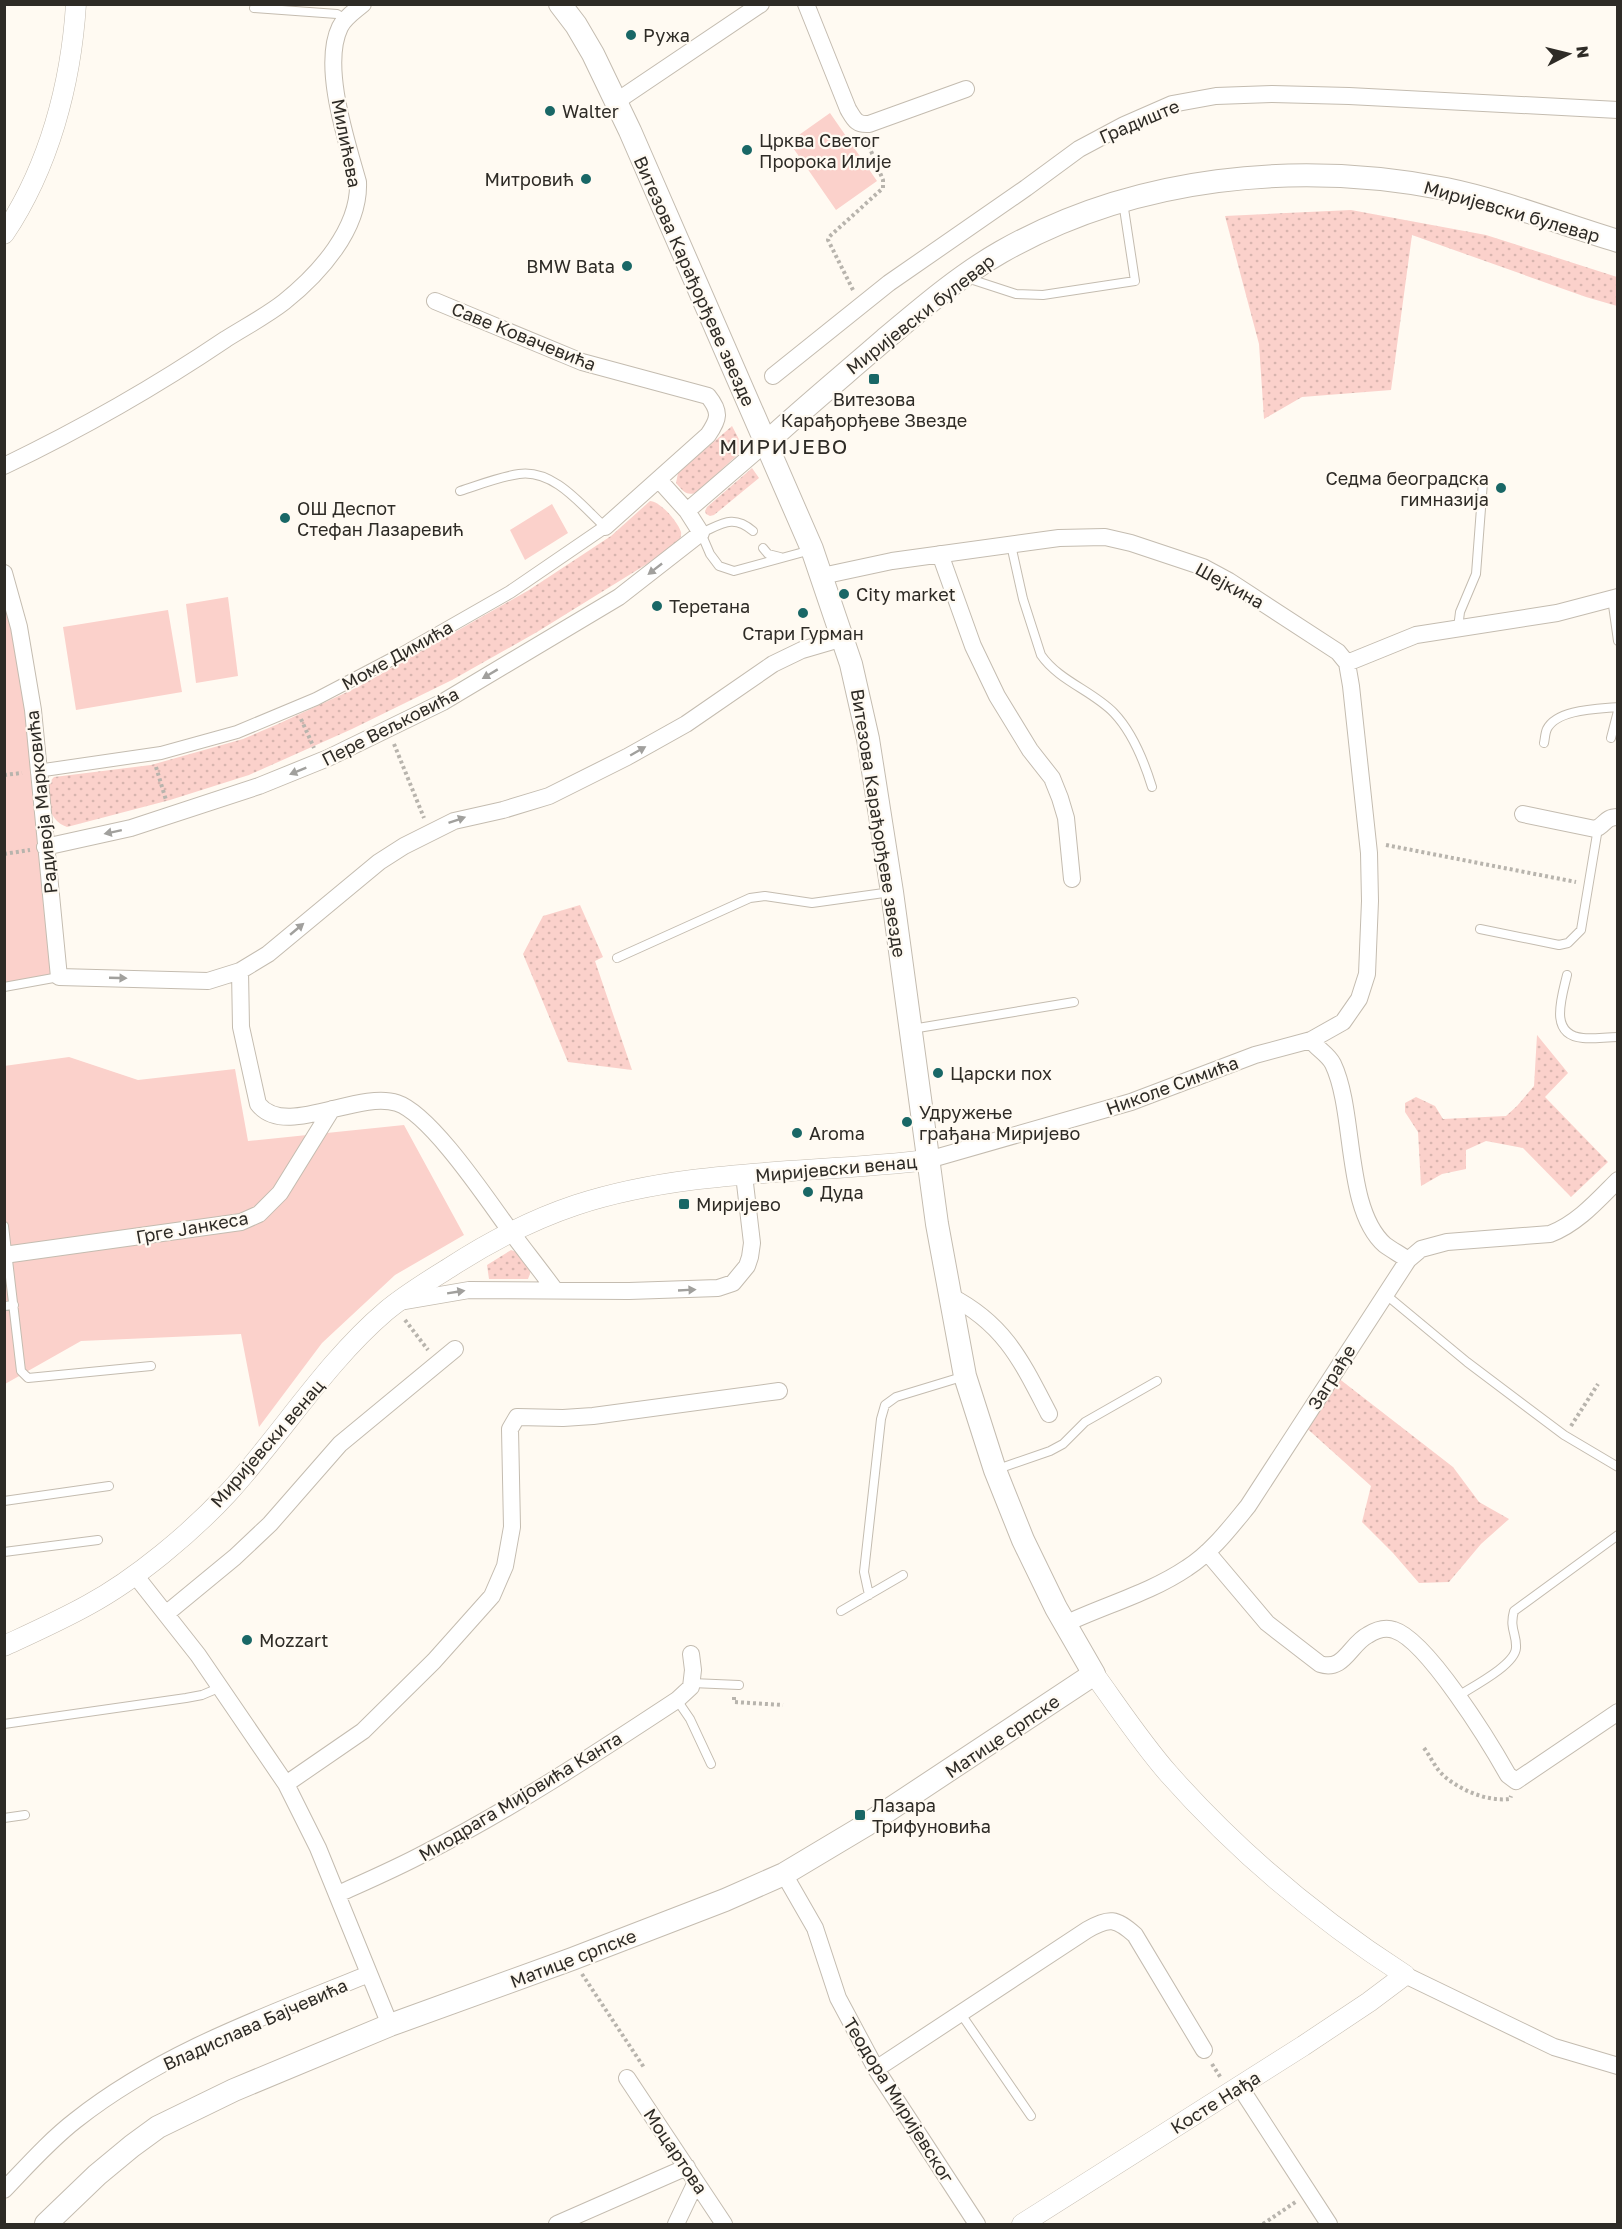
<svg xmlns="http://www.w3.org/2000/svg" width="1622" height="2229" viewBox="0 0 1622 2229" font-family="'Golos Text',sans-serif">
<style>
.grass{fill:url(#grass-dots)}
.park{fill:#fbd1cb}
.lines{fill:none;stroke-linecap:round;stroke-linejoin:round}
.service-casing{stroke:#c4bcb0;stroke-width:10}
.pedestrian-casing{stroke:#c4bcb0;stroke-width:14}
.minor-casing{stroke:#c4bcb0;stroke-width:18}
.tertiary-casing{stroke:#c4bcb0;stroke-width:21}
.secondary-casing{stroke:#c4bcb0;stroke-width:24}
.path{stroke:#b8b4ad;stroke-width:4;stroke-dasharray:3 3;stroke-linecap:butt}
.service{stroke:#fff;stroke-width:8}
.pedestrian{stroke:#fff;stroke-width:12}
.minor{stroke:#fff;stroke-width:16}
.tertiary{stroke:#fff;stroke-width:20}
.secondary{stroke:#fff;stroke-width:22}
.oneway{fill:#a1a09d}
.poi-dot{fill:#196766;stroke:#fffaf2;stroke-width:2}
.labels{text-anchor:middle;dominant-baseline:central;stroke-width:4.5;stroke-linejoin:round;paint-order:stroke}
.poi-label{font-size:18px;fill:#2e2b26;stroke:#fffaf2;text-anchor:start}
.street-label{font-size:18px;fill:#2e2b26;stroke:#fffaf2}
.quarter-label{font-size:21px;letter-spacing:1.5px;fill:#2e2b26;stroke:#fffaf2}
</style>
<defs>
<pattern id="grass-dots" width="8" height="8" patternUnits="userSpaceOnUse" patternTransform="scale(1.5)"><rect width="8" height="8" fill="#fbd1cb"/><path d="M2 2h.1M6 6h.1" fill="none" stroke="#d7b4ae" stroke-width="1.8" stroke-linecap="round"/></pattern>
</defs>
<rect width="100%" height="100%" fill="#fffaf2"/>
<path class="grass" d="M 1351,210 L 1486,235 L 1617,277 L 1617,306 L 1586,297 L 1412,235 L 1391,390 L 1302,397 L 1264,419 L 1259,344 L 1225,216 Z
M 732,426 L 744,449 L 697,492 C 687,497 683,491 676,483 L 678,473 Z
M 752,468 L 759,478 L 714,515 L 710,516 L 706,514 L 705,511 L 707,507 Z
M 650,501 C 660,501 678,522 681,532 C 682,537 678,542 676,546 L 537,632 L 452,680 L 352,729 L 249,775 L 170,800 L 67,827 C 48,820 49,803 46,786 L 54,777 L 151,765 L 243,739 L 278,724 L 358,687 L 529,590 L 611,536 Z
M 580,905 L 603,957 L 595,961 L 632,1070 L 568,1062 L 523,954 L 543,916 Z
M 1537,1035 L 1568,1073 L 1545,1097 L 1608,1162 L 1571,1197 L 1523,1148 L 1486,1141 L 1466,1150 L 1466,1169 L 1442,1174 L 1421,1186 L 1418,1132 L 1405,1112 L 1405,1103 L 1416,1097 L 1435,1106 L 1443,1119 L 1506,1116 L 1517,1106 L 1534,1086 Z
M 511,1250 L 519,1253 L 531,1271 L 528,1279 L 489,1279 L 487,1265 Z
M 1333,1374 L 1453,1467 L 1479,1502 L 1509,1519 L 1481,1544 L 1449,1582 L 1419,1583 L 1393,1553 L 1362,1522 L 1371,1486 L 1302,1424 Z"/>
<path class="park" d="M 830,113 L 877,181 L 836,210 L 789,142 Z
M 552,504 L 568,533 L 525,560 L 510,530 Z
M 4,573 L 19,627 L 59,977 L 4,988 Z
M 228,597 L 238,676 L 196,683 L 186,604 Z
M 168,610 L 182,692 L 76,710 L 63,627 Z
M 69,1057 L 138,1080 L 235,1069 L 248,1141 L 404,1125 L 464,1235 L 395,1275 L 322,1343 L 259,1427 L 241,1334 L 81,1341 L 5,1384 L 4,1066 Z"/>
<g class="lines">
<defs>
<path id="service" d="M 254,8 L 337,14 L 345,19
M 967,278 L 1016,294 L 1043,295 L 1135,281 L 1123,202
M 460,491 C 479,485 499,477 519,474 C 554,469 582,506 605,527
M 753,531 C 733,514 722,524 701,533 L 710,554 L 719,566 L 734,571 L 811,550
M 1011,545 L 1023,599 L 1041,655 C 1059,681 1093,691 1114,713 C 1133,733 1144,761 1152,787
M 763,548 L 768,554 L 780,557
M 1612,598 L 1618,641
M 1458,628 L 1460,612 L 1476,574 L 1483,482
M 1611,738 L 1618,711
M 1544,743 C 1545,739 1545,733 1547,729 C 1557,709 1598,709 1618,707
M 1480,929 L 1559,945 L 1568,943 L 1581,930 L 1598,828
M 617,958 L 750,898 L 765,896 L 812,903 L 891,892
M 1567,975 C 1562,997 1548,1035 1583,1038 C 1594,1039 1606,1037 1618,1037
M 4,987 L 59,977
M 912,1029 L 1074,1002
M 4,1226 L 21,1371 L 28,1378 L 151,1366
M 1385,1294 L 1467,1362 L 1564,1435 L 1618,1467
M 4,1306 L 14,1305
M 995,1470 L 1050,1451 L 1063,1444 L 1085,1422 L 1157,1381
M 4,1501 L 109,1486
M 4,1552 L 98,1540
M 869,1595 L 864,1572 L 881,1419 L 885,1405 L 896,1397 L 965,1376
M 841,1611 L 903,1575
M 692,1683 L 739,1685
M 1458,1696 C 1472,1687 1515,1665 1516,1648 C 1517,1634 1509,1629 1514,1611 L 1618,1535
M 677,1700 L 690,1719 L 711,1764
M 4,1724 L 186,1698 L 202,1695 L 221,1687
M 4,1818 L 25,1815
M 961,2014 L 1031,2116"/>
<path id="pedestrian" d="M 37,771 L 161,753 L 237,732 L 316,699 L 398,656 L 510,592 L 605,527"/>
<path id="minor" d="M 806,4 L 848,109 C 854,119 856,125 869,124 L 966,89
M 617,101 L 761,4
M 435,301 L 582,362 L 708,396 C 721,412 719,419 708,435 L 605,527
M 773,376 L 889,283 L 1026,188 L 1079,149 L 1124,125 L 1172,104 L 1216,96 L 1272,94 L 1349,96 L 1618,110
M 4,466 C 81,429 155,387 226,339 C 245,327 266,316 284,302 C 319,274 360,229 358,182 C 347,142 321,66 340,27 C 345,17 355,11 363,4
M 687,511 L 767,442
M 940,554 L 973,646 L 997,696 L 1030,750 L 1052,778 L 1060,798 L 1066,818 L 1072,879
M 4,573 L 19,627 L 33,710 L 59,977 L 208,981 L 240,971 L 268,954 L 379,862 L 404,846 L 454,821 L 503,810 L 549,796 L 627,757 L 686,724 L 773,664 L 802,650 L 843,638
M 822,576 L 892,561 L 1059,538 L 1105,537 L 1131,543 L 1203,567 L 1229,581 L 1338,652 L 1347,663 L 1351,686 L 1369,853 L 1370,901 L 1367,974 L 1359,999 L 1343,1022 L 1311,1040 L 1255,1055 L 1131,1102 L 928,1160
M 1347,663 L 1416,635 L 1557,613 L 1618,597
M 1523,814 L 1595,829 C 1605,826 1604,817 1618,817
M 45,847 L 131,828 L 259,786 L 328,758 L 443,702 L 619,597 L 701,533 L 687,511 L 659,480
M 240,971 L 241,1027 L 258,1104 C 285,1139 357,1090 397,1103 C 431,1114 489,1202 511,1232 C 526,1252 541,1271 555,1290
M 1311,1040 C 1317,1049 1328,1054 1333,1064 C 1356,1112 1344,1209 1385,1245 C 1392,1250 1401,1255 1408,1260
M 4,1255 L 241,1222 L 259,1214 L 280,1193 L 332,1109
M 950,1296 C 1005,1324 1022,1362 1049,1414
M 399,1302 L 469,1290 L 629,1291 L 718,1288 L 733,1283 L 747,1266 L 750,1257 L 752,1243 L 744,1175
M 1207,1552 L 1267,1623 L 1320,1664 C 1344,1672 1350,1644 1368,1635 C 1376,1630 1385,1627 1394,1630 C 1427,1640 1490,1743 1508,1775 L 1516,1781 L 1618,1712
M 135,1575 L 198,1655 L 286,1784 L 318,1848 L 390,2025
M 167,1613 L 235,1557 L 270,1524 L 340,1444 L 455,1349
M 1065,1624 C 1105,1605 1150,1593 1187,1568 C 1211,1553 1230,1528 1248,1506 L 1408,1260 L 1421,1249 L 1447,1242 L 1550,1234 C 1577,1224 1598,1200 1618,1180
M 286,1784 L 363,1731 L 434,1661 L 492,1596 L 505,1566 L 512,1527 L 510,1429 L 517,1417 L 563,1418 L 593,1416 L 779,1391
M 784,1874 L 815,1928 L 838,1998 L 876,2069 L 977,2224
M 338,1894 C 367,1881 397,1868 425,1853 C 513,1808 595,1754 677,1700 L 691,1687 L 693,1670 L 691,1654
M 1405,1975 L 1554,2047 L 1618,2066
M 876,2069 L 1087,1930 C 1109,1917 1116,1918 1135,1935 L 1204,2050
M 627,2078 L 724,2224
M 1240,2087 L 1329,2224
M 4,2190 C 27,2166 50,2140 76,2120 C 162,2052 268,2015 369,1974
M 557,2224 L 687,2167
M 676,2224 L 696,2182"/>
<path id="tertiary" d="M 4,234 C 49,167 71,84 76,4
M 4,1646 C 32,1633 61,1620 88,1605 C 136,1579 191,1533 228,1493 C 282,1434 325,1363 386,1311 C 405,1295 428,1281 449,1268 C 489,1242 531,1220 576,1205 C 689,1168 812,1174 928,1160
M 1022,2224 L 1303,2046 L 1369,2002 L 1405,1975 C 1318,1919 1237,1851 1168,1773 C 1141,1742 1118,1707 1094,1674"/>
<path id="secondary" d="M 767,442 C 805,407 845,374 884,340 C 921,309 959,276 1001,252 C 1135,176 1296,160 1446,189 C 1504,201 1561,224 1618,241
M 46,2224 L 97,2175 L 132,2146 L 158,2127 L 234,2090 L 390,2025 L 572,1959 L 725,1900 L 784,1874 L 866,1825 L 1094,1674 L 1056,1608 L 1023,1540 L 995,1470 L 965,1376 L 937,1224 L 892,892 L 868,739 L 851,664 L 812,549 L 630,131 L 593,54 L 576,25 L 560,4"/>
</defs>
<use href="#service" class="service-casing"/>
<use href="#pedestrian" class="pedestrian-casing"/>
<use href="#minor" class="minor-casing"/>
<use href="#tertiary" class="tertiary-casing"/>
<use href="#secondary" class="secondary-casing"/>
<path class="path" d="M 853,290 L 828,240 L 829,237 L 883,188 L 883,180 L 866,139
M 301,719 L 314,748
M 394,744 L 424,818
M 156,767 L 166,800
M 4,775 L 22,773
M 1386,845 L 1576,882
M 4,854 L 30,850
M 405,1320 L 428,1350
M 1571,1426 L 1598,1384
M 734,1697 L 734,1702 L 783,1705
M 1424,1748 C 1430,1756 1434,1765 1440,1772 C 1456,1789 1487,1802 1510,1799 L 1511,1796
M 582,1974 L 645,2069
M 1212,2064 L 1221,2078
M 1263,2224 L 1297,2201"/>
<use href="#service" class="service"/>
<use href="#pedestrian" class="pedestrian"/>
<use href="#minor" class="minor"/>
<use href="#tertiary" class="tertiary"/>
<use href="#secondary" class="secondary"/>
</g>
<defs><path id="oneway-solid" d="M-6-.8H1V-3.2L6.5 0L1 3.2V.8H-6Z" transform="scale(1.5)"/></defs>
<g class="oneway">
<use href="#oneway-solid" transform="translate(655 569) rotate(142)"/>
<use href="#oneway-solid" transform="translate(490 674) rotate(149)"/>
<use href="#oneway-solid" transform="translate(638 751) rotate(-30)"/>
<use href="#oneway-solid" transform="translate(298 771) rotate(158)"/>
<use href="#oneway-solid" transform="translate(457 820) rotate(-19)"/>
<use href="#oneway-solid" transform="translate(113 832) rotate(168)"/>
<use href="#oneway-solid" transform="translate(297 929) rotate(-40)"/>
<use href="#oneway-solid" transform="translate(118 978) rotate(2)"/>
<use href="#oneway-solid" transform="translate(687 1290) rotate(-3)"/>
<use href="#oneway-solid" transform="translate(456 1292) rotate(-9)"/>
</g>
<g class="poi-dot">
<circle cx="631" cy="35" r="6"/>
<circle cx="550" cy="111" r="6"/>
<circle cx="747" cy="150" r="6"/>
<circle cx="586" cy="179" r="6"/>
<circle cx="627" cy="266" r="6"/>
<rect x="868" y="373" width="12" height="12" rx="3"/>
<circle cx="1501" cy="488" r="6"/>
<circle cx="285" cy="518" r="6"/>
<circle cx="844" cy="594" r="6"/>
<circle cx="657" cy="606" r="6"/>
<circle cx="803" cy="613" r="6"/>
<circle cx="938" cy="1073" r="6"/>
<circle cx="907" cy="1122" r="6"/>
<circle cx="797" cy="1133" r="6"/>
<circle cx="808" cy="1192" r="6"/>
<rect x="678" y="1198" width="12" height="12" rx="3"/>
<circle cx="247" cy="1640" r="6"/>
<rect x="854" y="1809" width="12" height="12" rx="3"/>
</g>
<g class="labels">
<g class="poi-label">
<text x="643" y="35">Ружа</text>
<text x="562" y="111">Walter</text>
<text x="759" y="140">Црква Светог<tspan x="759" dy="21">Пророка Илије</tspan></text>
<text x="574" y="179" text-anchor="end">Митровић</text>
<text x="615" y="266" text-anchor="end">BMW Bata</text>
<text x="874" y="399" text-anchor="middle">Витезова<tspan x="874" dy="21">Карађорђеве Звезде</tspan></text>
<text x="1489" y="478" text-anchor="end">Седма београдска<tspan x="1489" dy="21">гимназија</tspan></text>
<text x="297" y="508">ОШ Деспот<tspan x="297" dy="21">Стефан Лазаревић</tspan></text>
<text x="856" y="594">City market</text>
<text x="669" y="606">Теретана</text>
<text x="803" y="633" text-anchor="middle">Стари Гурман</text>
<text x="950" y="1073">Царски пох</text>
<text x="919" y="1112">Удружење<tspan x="919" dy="21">грађана Миријево</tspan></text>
<text x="809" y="1133">Aroma</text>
<text x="820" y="1192">Дуда</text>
<text x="696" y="1204">Миријево</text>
<text x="259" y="1640">Mozzart</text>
<text x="872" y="1805">Лазара<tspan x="872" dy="21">Трифуновића</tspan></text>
</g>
<g class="street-label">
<text transform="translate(1139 121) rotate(-23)">Градиште</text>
<text transform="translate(347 143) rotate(79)">Милићева</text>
<text transform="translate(1512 211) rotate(16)">Миријевски булевар</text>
<text transform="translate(695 281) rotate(66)">Витезова Карађорђеве звезде</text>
<text transform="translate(920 314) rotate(-38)">Миријевски булевар</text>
<text transform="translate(524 336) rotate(22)">Саве Ковачевића</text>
<text transform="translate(1230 585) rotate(29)">Шејкина</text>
<text transform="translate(397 655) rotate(-29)">Моме Димића</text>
<text transform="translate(390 726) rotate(-27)">Пере Вељковића</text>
<text transform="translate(41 802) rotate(-96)">Радивоја Марковића</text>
<text transform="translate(879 823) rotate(81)">Витезова Карађорђеве звезде</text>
<text transform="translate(1172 1085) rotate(-20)">Николе Симића</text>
<text transform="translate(836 1168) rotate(-5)">Миријевски венац</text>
<text transform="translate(192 1227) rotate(-10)">Грге Јанкеса</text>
<text transform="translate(1331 1377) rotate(-58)">Заграђе</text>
<text transform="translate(267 1443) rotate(-49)">Миријевски венац</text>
<text transform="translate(1002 1736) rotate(-34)">Матице српске</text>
<text transform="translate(520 1796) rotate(-31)">Миодрага Мијовића Канта</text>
<text transform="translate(573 1958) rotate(-21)">Матице српске</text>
<text transform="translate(255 2024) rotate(-24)">Владислава Бајчевића</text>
<text transform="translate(899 2100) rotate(58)">Теодора Миријевског</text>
<text transform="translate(1215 2102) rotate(-32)">Косте Нађа</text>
<text transform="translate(676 2151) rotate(56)">Моцартова</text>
</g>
<g class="quarter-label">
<text x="784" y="446">МИРИЈЕВО</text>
</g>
</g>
<rect width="1622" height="2229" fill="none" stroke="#2e2b26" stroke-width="12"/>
<g transform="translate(1568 54) rotate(83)" stroke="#fffaf2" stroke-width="4.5" paint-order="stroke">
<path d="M0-4.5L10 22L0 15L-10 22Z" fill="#2e2b26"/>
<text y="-9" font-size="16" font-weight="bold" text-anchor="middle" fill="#2e2b26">N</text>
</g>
</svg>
